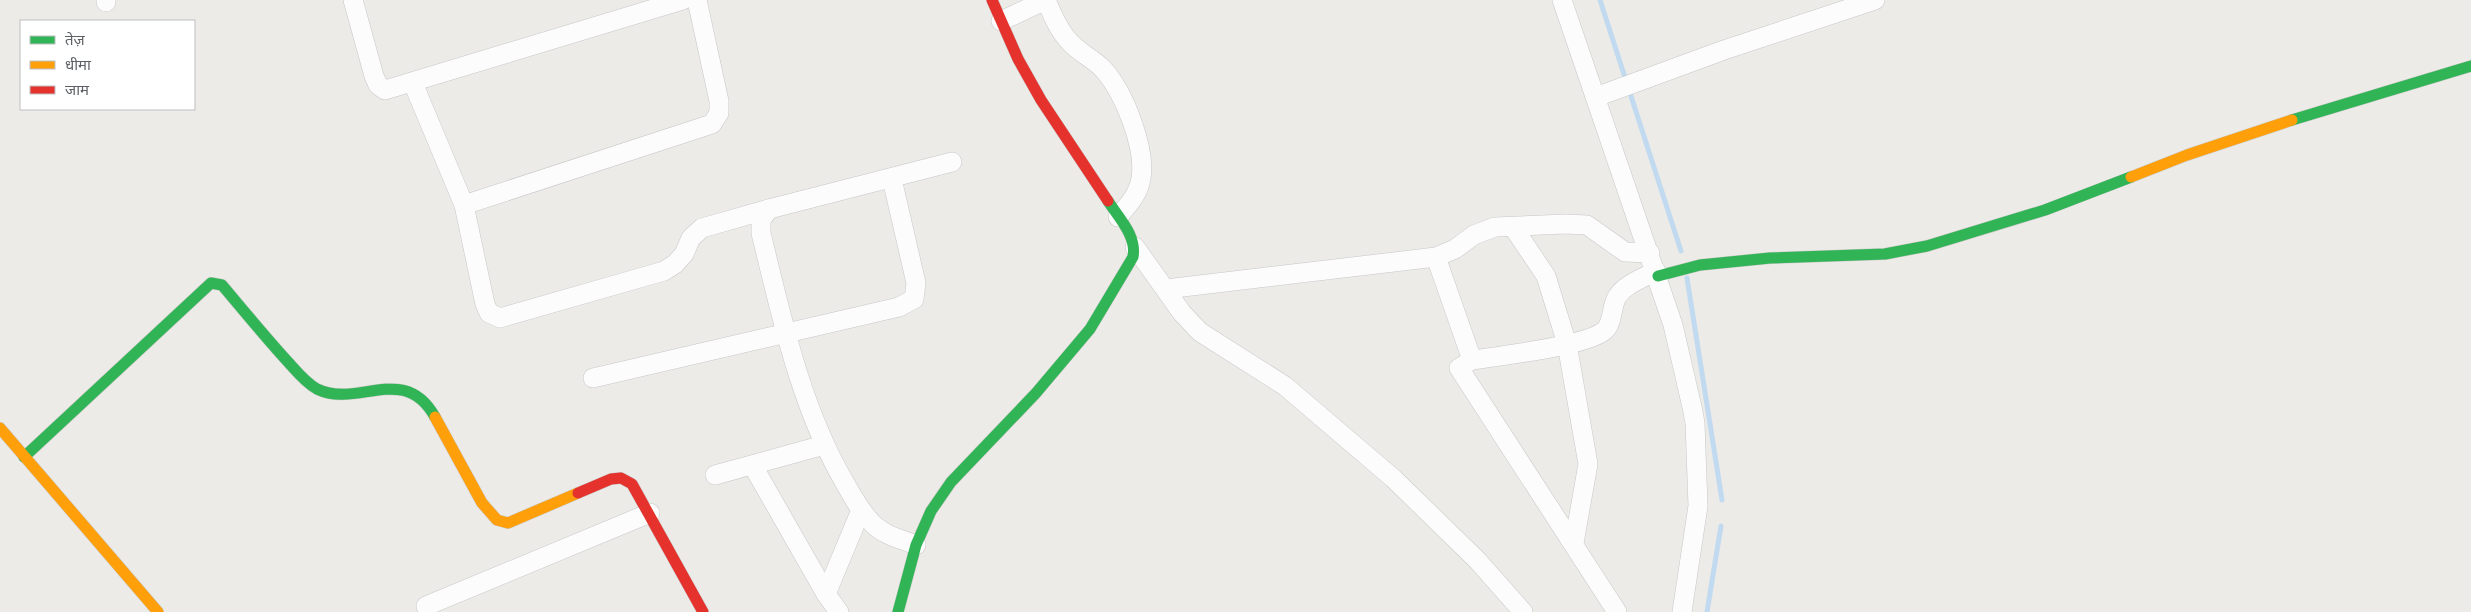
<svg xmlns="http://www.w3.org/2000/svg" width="2471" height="612" font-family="'IBM Plex Sans','Noto Sans Devanagari',sans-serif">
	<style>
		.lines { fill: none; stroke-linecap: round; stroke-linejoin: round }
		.stream { stroke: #c1daf0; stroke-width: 5 }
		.street-casing { stroke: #c7c7c7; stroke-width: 20 }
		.fast-casing { stroke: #c9c9c8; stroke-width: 12 }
		.slow-casing { stroke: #c9c9c8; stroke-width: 12 }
		.jam-casing { stroke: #c9c9c8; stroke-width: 12 }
		.street { stroke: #fcfcfc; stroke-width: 19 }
		.fast { stroke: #30b455; stroke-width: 11 }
		.slow { stroke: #ff9f0a; stroke-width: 11 }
		.jam { stroke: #e5322d; stroke-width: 11 }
	</style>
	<rect width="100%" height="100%" fill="#ecebe8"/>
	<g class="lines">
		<!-- stream -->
		<g class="stream">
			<path d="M1600,0L1681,251"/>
			<path d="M1687,278L1722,500"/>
			<path d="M1707,612L1721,526"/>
		</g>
		<defs>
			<g id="street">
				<path d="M106,0V2"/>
				<path d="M353,0L374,76L378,85L385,90L683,0"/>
				<path d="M1046,0C1052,14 1058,29 1068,40C1077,52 1093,58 1103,69C1124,92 1146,148 1141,178C1139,194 1128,205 1118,217"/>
				<path d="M1562,0L1673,325L1692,407L1695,423L1698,506L1682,612"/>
				<path d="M1001,21L1046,0"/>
				<path d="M413,83L464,205L485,304L489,313L500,318L664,271L675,264L684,254L691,238L702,228L769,209"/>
				<path d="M1596,97L1724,50L1875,0"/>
				<path d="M464,205L712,124L719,113V101L697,0"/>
				<path d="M1513,227L1546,276L1567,344L1588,464L1574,543"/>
				<path d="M1135,247L1182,313L1200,332L1285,386L1394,479L1478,561L1523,612"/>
				<path d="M1436,257L1472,360"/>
				<path d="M1166,289L1436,257L1455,249L1474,235L1495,227L1566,224L1587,225L1625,252L1650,253"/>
				<path d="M593,378L899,307L914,299L916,283L892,179"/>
				<path d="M753,466L826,594L839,612"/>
				<path d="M715,475L824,445"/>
				<path d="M916,545C901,539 883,535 872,523C861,512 854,499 846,485C801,409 782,319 761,233V220L769,209L952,162"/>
				<path d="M826,594L861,510"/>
				<path d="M426,606L650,513"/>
				<path d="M1617,612L1459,368L1472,360C1499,356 1586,346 1604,331C1613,324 1611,309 1616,299C1622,285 1644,278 1656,271"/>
			</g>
			<g id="fast">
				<path d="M2292,120L2471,66"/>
				<path d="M1658,276L1700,265L1770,258L1885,254L1927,246L2045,210L2131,177"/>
				<path d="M24,457L211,283L222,285C244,311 266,338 289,363C297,372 306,383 317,389C358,409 404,362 435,417"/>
				<path d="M898,612L916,545L931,511L951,482L1036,393L1090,329L1133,257C1137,236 1119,218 1108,201"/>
			</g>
			<g id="slow">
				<path d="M2131,177L2187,155L2292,120"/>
				<path d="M435,417L482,503L497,520L508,523L578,493"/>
				<path d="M0,428L158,612"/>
			</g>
			<g id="jam">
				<path d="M992,0L1018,59L1041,100L1108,201"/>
				<path d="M578,493L611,479L621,478L632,484L703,612"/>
			</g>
		</defs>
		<!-- street casing -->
		<use href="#street" class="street-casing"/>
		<!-- fast casing -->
		<use href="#fast" class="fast-casing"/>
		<!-- slow casing -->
		<use href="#slow" class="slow-casing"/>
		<!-- jam casing -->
		<use href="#jam" class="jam-casing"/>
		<!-- street -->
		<use href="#street" class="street"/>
		<!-- fast -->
		<use href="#fast" class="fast"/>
		<!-- slow -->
		<use href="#slow" class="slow"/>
		<!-- jam -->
		<use href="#jam" class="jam"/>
	</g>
	<!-- legend -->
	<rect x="20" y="20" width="175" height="90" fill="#ffffff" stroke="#bebfc1"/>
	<rect x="30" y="36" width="25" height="8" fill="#30b455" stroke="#bebfc1"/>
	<text x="65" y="45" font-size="15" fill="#5d6064">तेज़</text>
	<rect x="30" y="61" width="25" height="8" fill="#ff9f0a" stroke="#bebfc1"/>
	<text x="65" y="70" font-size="15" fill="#5d6064">धीमा</text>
	<rect x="30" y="86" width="25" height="8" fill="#e5322d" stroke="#bebfc1"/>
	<text x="65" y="95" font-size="15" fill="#5d6064">जाम</text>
</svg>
